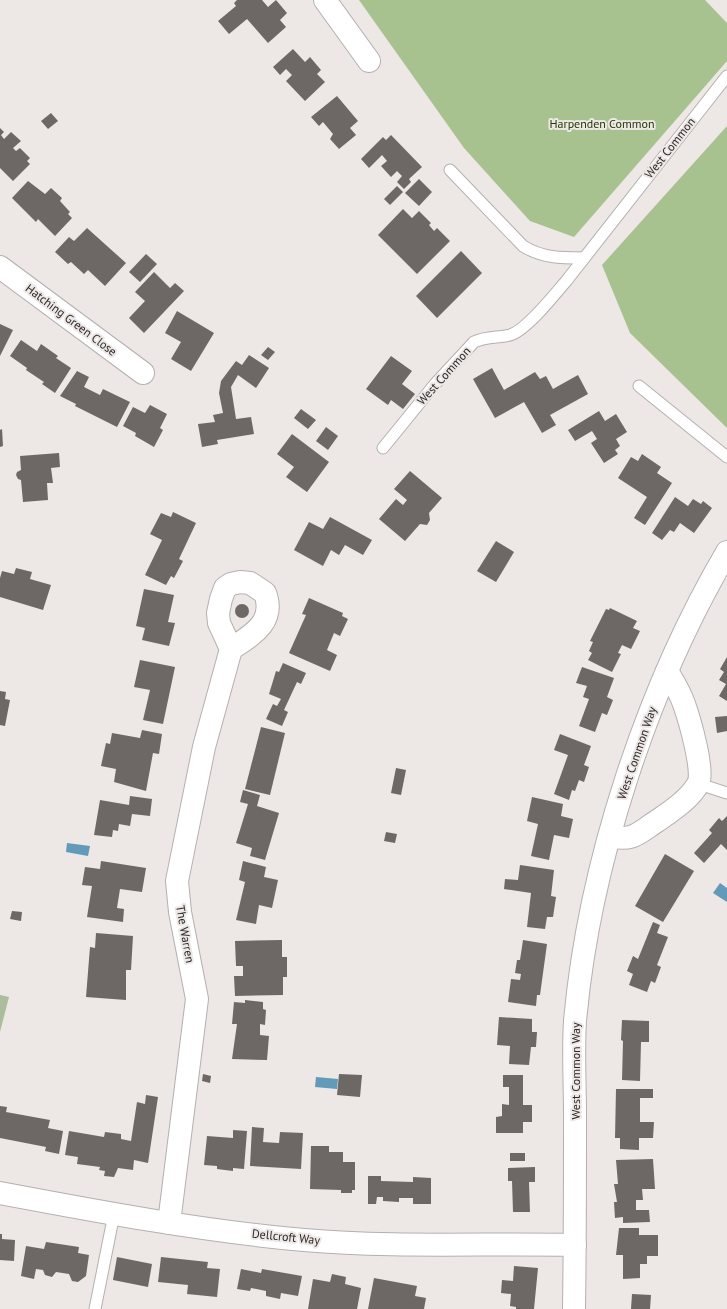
<svg xmlns="http://www.w3.org/2000/svg" width="727" height="1309" font-family="'PT Sans',sans-serif">
	<style>
		.green { fill: #acbd9c }
		.forest { fill: #a8c28f }
		.water { fill: #619bb9 }
		.building { fill: #6d6866 }
		.lines { fill: none; stroke-linecap: round; stroke-linejoin: round }
		.lane-casing { stroke: #b5b0ae; stroke-width: 13 }
		.street-casing { stroke: #b5b0ae; stroke-width: 24 }
		.lane { stroke: #fff; stroke-width: 11 }
		.street { stroke: #fff; stroke-width: 22 }
		.labels { text-anchor: middle; stroke-width: 4; stroke-linejoin: round; paint-order: stroke }
		.park-label { font-size: 12px; fill: #223800; stroke: #ede7e5 }
		.street-label { font-size: 12px; fill: #2c2a29; stroke: #ede7e5 }
	</style>
	<rect width="100%" height="100%" fill="#ede7e5"/>
	<!-- green -->
	<path class="green" d="M0,995L9,997L0,1032Z"/>
	<!-- forest -->
	<g class="forest">
		<path d="M359,0H705L727,23V61L574,237L530,221L464,148Z"/>
		<path d="M727,126V428L630,333L602,265Z"/>
	</g>
	<!-- water -->
	<g class="water">
		<path d="M67,843L90,846L88,856L66,852Z"/>
		<path d="M720,883L727,888V902L713,893Z"/>
		<path d="M316,1077L338,1079L337,1089L315,1087Z"/>
	</g>
	<!-- building -->
	<g class="building">
		<path d="M237,0H262L268,7L276,0L287,13L280,20L286,27L268,43L247,19L229,34L218,21L236,6L234,3Z"/>
		<path d="M293,49L305,62L310,57L321,70L317,74L325,82L305,101L286,81L292,75L286,69L280,75L273,67Z"/>
		<path d="M337,96L358,121L350,128L356,135L339,149L330,139L333,134L323,122L319,126L311,117Z"/>
		<path d="M51,113L58,121L48,129L41,121Z"/>
		<path d="M0,128L4,132L1,135L4,139L11,132L21,141L13,148L16,151L20,148L30,158L27,161L30,164L13,181L0,168Z"/>
		<path d="M391,135L422,167L409,179L411,182L404,189L397,182L402,176L397,171L391,177L381,166L387,161L382,155L369,168L361,159L383,137L386,140Z"/>
		<path d="M419,179L432,192L419,206L405,193Z"/>
		<path d="M28,181L45,194L51,188L62,198L60,201L70,212L68,214L72,218L55,236L38,219L36,222L12,198Z"/>
		<path d="M397,186L403,192L390,205L384,199Z"/>
		<path d="M403,209L412,218L419,211L431,223L429,225L434,231L437,228L450,241L417,274L378,235Z"/>
		<path d="M87,228L126,263L105,286L88,270L84,274L71,262L68,264L55,252L69,237L74,241Z"/>
		<path d="M461,251L482,273L437,318L416,296Z"/>
		<path d="M146,254L157,264L140,282L129,272Z"/>
		<path d="M154,272L170,288L175,283L184,291L144,333L129,318L145,301L135,292Z"/>
		<path d="M177,311L214,333L191,371L171,359L181,342L165,333Z"/>
		<path d="M0,324L13,330L0,356Z"/>
		<path d="M21,340L37,351L41,344L58,356L56,358L71,368L55,393L42,384L44,382L26,370L27,368L10,356Z"/>
		<path d="M268,347L275,352L268,360L261,355Z"/>
		<path d="M249,355L269,368L256,388L238,375L231,387L236,419L251,417L254,434L217,440L218,444L202,447L198,424L215,422L213,415L223,413L219,393L221,381L236,361L242,365Z"/>
		<path d="M391,356L412,371L402,384L415,394L403,409L391,400L388,405L366,389Z"/>
		<path d="M492,368L504,390L535,372L540,379L546,376L553,389L578,375L588,394L550,415L556,425L542,433L524,402L495,418L473,379Z"/>
		<path d="M77,371L89,377L84,387L100,395L103,389L130,402L117,427L75,406L76,404L60,396Z"/>
		<path d="M150,405L167,414L160,428L163,430L154,447L135,436L136,433L123,426L133,407L145,413Z"/>
		<path d="M301,409L316,420L308,429L294,418Z"/>
		<path d="M599,411L605,421L616,414L627,432L616,439L620,446L615,450L618,454L604,463L591,443L597,439L592,431L575,441L568,430Z"/>
		<path d="M326,427L338,436L328,450L316,441Z"/>
		<path d="M2,429L3,446L0,447V430Z"/>
		<path d="M292,434L329,462L307,492L286,477L294,467L277,454Z"/>
		<path d="M59,453L60,467L51,468L53,483H47L48,500L23,502L21,480L18,479L16,475L17,472L21,470L20,456Z"/>
		<path d="M642,454L661,467L657,473L672,483L645,525L634,518L647,497L618,478L631,457L638,461Z"/>
		<path d="M410,471L442,498L429,513L430,520L427,525L420,524L405,541L379,519L396,499L403,505L407,500L394,489Z"/>
		<path d="M675,497L688,506L693,499L701,504L703,501L712,508L694,533L680,523L674,532L670,530L662,540L652,533Z"/>
		<path d="M173,512L196,523L179,559L183,561L174,578L171,576L166,585L145,575L162,540L150,534L161,513L171,517Z"/>
		<path d="M330,517L372,540L363,555L345,545L339,555L331,550L323,566L294,550L309,522L323,529Z"/>
		<path d="M496,541L514,552L496,582L477,571Z"/>
		<path d="M16,568L32,572L30,579L51,585L43,610L0,597V578L2,571L14,574Z"/>
		<path d="M144,589L174,595L168,622L175,623L169,646L142,640L145,628L136,626Z"/>
		<path d="M309,598L343,613L342,616L348,619L340,636L334,633L327,650L337,655L330,671L289,653L306,615L302,614Z"/>
		<circle cx="242" cy="611" r="7"/>
		<path d="M610,608L637,621L633,628L640,631L631,649L622,645L618,653L621,654L612,672L588,660L592,653L589,651L593,642L590,641L606,609L609,610Z"/>
		<path d="M727,657V701L719,696L726,684L719,680L724,672L720,669Z"/>
		<path d="M140,660L175,667L163,724L143,720L150,690L134,687Z"/>
		<path d="M283,663L306,673L301,684L297,682L284,710L288,712L282,726L266,719L273,704L277,706L281,699L269,694L276,671L279,672Z"/>
		<path d="M582,667L614,678L607,697L613,700L607,715L602,713L595,732L579,726L589,699L583,697L587,686L576,683Z"/>
		<path d="M0,691L6,692L5,699L10,700L5,726L0,725Z"/>
		<path d="M727,716V731L717,733L715,717Z"/>
		<path d="M261,727L285,733L270,795L245,789Z"/>
		<path d="M142,730L162,734L159,754L153,753L146,791L114,782L116,769L101,766L106,743L110,744L112,733L140,738Z"/>
		<path d="M560,734L591,746L584,765L589,767L584,782L579,780L575,791L572,790L569,800L554,794L568,755L554,750Z"/>
		<path d="M396,768L406,770L401,795L391,793Z"/>
		<path d="M243,790L260,795L257,806L279,813L265,860L250,856L252,848L236,843L248,804L240,802Z"/>
		<path d="M130,796L152,799L150,816L132,814L130,826L119,824L118,831L113,830L112,837L94,835L100,800L129,805Z"/>
		<path d="M532,797L563,804L561,816L573,819L569,838L554,835L549,860L531,856L538,824L527,821Z"/>
		<path d="M727,816V850L721,844L704,863L694,853L712,833L709,830L719,818L722,821Z"/>
		<path d="M386,832L397,834L395,843L384,841Z"/>
		<path d="M665,854L694,871L663,922L635,906Z"/>
		<path d="M101,861L146,868L142,892L120,889L117,908L124,909L123,922L87,917L92,886L82,885L85,867L100,869Z"/>
		<path d="M243,861L266,867L264,877L278,880L272,908L259,905L256,924L236,920L245,882L239,880Z"/>
		<path d="M520,865L554,870L551,896L556,897L553,917H547L545,929L527,927L531,893L504,889L505,879L518,880Z"/>
		<path d="M12,911L22,912L21,921L10,919Z"/>
		<path d="M653,922L660,925L657,933L668,937L657,965L661,967L655,983L651,981L647,992L629,985L633,974L627,971L633,956L638,959Z"/>
		<path d="M96,933L133,936L131,970H126V1000L86,997L90,947L95,948Z"/>
		<path d="M282,940V957H287V977H283V995L235,996L234,976H243V966H236L235,941Z"/>
		<path d="M523,940L547,944L540,995H537L536,1006L508,1002L511,979L520,980L521,974L515,973L517,960H520Z"/>
		<path d="M245,1000L263,1002V1009L266,1010L265,1025L260,1024V1035L269,1036L267,1060L232,1059L237,1024H232L234,1002L245,1003Z"/>
		<path d="M499,1017L532,1019V1032H537L536,1047H531L529,1065L509,1064L510,1046L497,1045Z"/>
		<path d="M622,1020L649,1021V1042H641L640,1081L622,1080L623,1041L621,1040Z"/>
		<path d="M203,1074L211,1076L210,1083L202,1081Z"/>
		<path d="M339,1074L362,1075L360,1097L337,1095Z"/>
		<path d="M503,1075H523V1105H532V1122H523V1133H496V1117L502,1116V1104L509,1105V1087H503Z"/>
		<path d="M616,1089H653V1098H640V1122H654L653,1138H639V1150L620,1149V1138H615Z"/>
		<path d="M146,1095L158,1097L148,1163L134,1160L133,1170L118,1168L114,1177L104,1176L105,1171L99,1170L100,1167L77,1164L78,1157L65,1155L69,1131L104,1137L105,1132L121,1134V1139L131,1141L137,1102L145,1104Z"/>
		<path d="M0,1106L7,1107L6,1112L50,1120L48,1128L63,1131L59,1154L45,1151L46,1147L0,1138Z"/>
		<path d="M252,1127L264,1128L263,1142L279,1143L280,1132L303,1133L301,1169L250,1166Z"/>
		<path d="M233,1130L247,1131L244,1169L233,1168V1171L217,1169V1166L204,1165L207,1136L233,1138Z"/>
		<path d="M311,1146H329V1152H343V1162H355V1190H352V1193H341V1190L310,1189Z"/>
		<rect x="510" y="1153" width="15" height="8"/>
		<path d="M653,1159L655,1189H642L643,1200H636V1210H649L650,1222L623,1223V1217L615,1218L614,1202H617L614,1184H618L616,1160Z"/>
		<path d="M535,1167V1182H529L530,1212H513L512,1181H508V1168Z"/>
		<path d="M368,1176H381V1181L413,1182V1177L431,1178V1204H413V1198H399V1202L383,1201V1197H377L376,1204H368Z"/>
		<path d="M619,1228H639V1235H658V1256H647V1264H640V1278L623,1279V1255H616Z"/>
		<path d="M0,1234H2V1239L15,1240L14,1261L0,1260Z"/>
		<path d="M46,1242L79,1247L78,1253L89,1255L86,1276L78,1282L72,1281L69,1274L56,1272L52,1277L45,1275L43,1270L36,1269L34,1279L21,1276L26,1246L44,1249Z"/>
		<path d="M117,1257L152,1264L148,1287L113,1280Z"/>
		<path d="M161,1257L208,1262L207,1268L220,1269L217,1297L187,1294L188,1285L158,1282Z"/>
		<path d="M514,1266L538,1268L534,1309H516V1307L510,1306L511,1294L501,1293L502,1280L513,1281Z"/>
		<path d="M241,1269L261,1273L262,1269L302,1276L298,1296L281,1293L280,1299L266,1296V1291L251,1288L250,1291L237,1289Z"/>
		<path d="M332,1274L346,1277L345,1284L361,1288L357,1309H308L313,1279L330,1282Z"/>
		<path d="M374,1278L417,1286L415,1296L426,1298L424,1309H368Z"/>
		<path d="M632,1294L651,1295L650,1309H631Z"/>
	</g>
	<g class="lines">
		<defs>
			<g id="lane">
				<path d="M450,170L523,246C542,258 561,258 584,258"/>
				<path d="M639,386L727,457"/>
				<path d="M383,448L435,384L474,342C486,336 498,338 510,335C527,330 555,294 567,280L727,76"/>
				<path d="M699,784L727,793"/>
				<path d="M95,1309L114,1214"/>
			</g>
			<g id="street">
				<path d="M325,0L369,61"/>
				<path d="M0,267L143,373"/>
				<path d="M610,836C633,842 638,833 657,821C670,812 690,799 698,784C705,772 689,718 684,704C680,692 673,681 667,671"/>
				<path d="M0,1193C101,1212 202,1231 304,1240C394,1248 485,1243 575,1245"/>
				<path d="M169,1223L197,999L180,912L177,881L204,747L231,649L219,623L218,613L221,599L225,588L231,584L240,582L250,583L265,593C276,622 252,635 231,649"/>
				<path d="M574,1309C575,1245 575,1180 575,1116C575,1085 573,1052 575,1021C589,865 647,688 727,552"/>
			</g>
		</defs>
		<!-- lane casing -->
		<use href="#lane" class="lane-casing"/>
		<!-- street casing -->
		<use href="#street" class="street-casing"/>
		<!-- lane -->
		<use href="#lane" class="lane"/>
		<!-- street -->
		<use href="#street" class="street"/>
	</g>
	<g class="labels">
		<!-- park labels -->
		<g class="park-label">
			<text x="602" y="128">Harpenden Common</text>
		</g>
		<!-- street labels -->
		<g class="street-label">
			<text transform="translate(670 148) rotate(-52)" y="4">West Common</text>
			<text transform="translate(71 320) rotate(37)" y="4">Hatching Green Close</text>
			<text transform="translate(444 376) rotate(-48)" y="4">West Common</text>
			<text transform="translate(637 753) rotate(-71)" y="4">West Common Way</text>
			<text transform="translate(185 934) rotate(80)" y="4">The Warren</text>
			<text transform="translate(576 1071) rotate(-90)" y="4">West Common Way</text>
			<text transform="translate(286 1237) rotate(6)" y="4">Dellcroft Way</text>
		</g>
	</g>
</svg>
